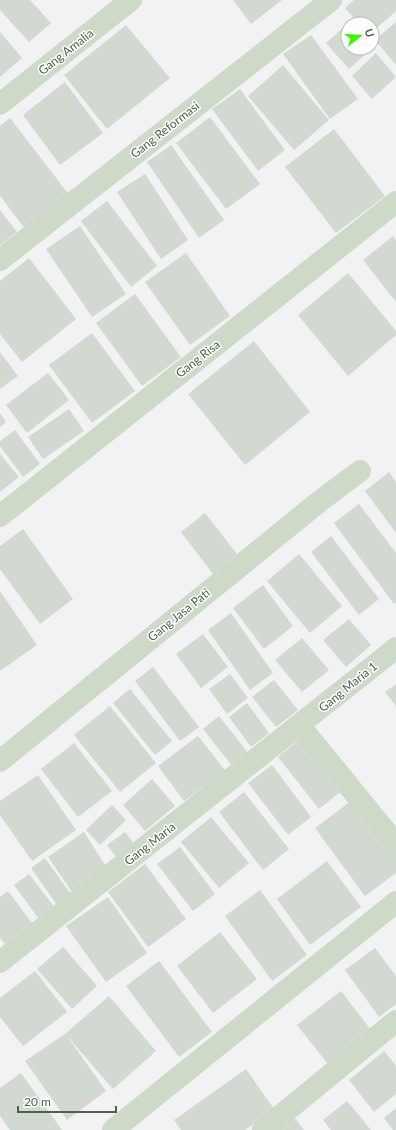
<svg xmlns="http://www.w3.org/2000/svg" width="396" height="1130" font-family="Lato,sans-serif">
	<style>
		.building { fill: #d2d9d0 }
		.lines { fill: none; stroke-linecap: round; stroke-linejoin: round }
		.minor { stroke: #cddac8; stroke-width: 22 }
		.labels { text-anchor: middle; stroke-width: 3; stroke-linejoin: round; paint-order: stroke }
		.street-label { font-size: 12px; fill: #4f6148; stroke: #fff }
	</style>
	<rect width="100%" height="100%" fill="#f2f2f4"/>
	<!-- building -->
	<g class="building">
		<path d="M0,0H30L51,23L29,42L0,10Z"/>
		<path d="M233,0H282L251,24Z"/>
		<path d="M354,0H396V11L372,32V24H359L345,8Z"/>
		<path d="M351,21L353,24H348V48H372L349,69L326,43Z"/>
		<path d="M396,22V65L375,40Z"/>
		<path d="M126,25L170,78L107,129L64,75Z"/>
		<path d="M0,32L22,58L0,77Z"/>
		<path d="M311,35L358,99L330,119L283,54Z"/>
		<path d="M376,53L396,77L372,99L352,76Z"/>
		<path d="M283,65L329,120L294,150L248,96Z"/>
		<path d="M65,82L103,133L60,165L23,115Z"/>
		<path d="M240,89L285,150L258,171L212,109Z"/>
		<path d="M210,117L260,184L226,209L176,143Z"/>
		<path d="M10,118L70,196L26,230L0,196V126Z"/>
		<path d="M334,129L385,196L336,233L285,167Z"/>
		<path d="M171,145L224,220L199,238L147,162Z"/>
		<path d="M145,174L188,240L161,259L117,192Z"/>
		<path d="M107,201L157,266L131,287L81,221Z"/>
		<path d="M0,210L17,232L0,245Z"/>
		<path d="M80,226L126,294L92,317L46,249Z"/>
		<path d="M393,236L396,240V302L363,260Z"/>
		<path d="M186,253L230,316L190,345L145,282Z"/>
		<path d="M29,258L76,319L22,362L0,334V281Z"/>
		<path d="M348,273L396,331V335L348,376L298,315Z"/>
		<path d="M135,294L181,357L142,386L96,323Z"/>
		<path d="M92,333L135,391L92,423L49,365Z"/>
		<path d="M254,341L310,412L245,465L188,394Z"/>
		<path d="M0,352L18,376L0,389Z"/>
		<path d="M48,373L69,400L27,433L6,405Z"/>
		<path d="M69,409L84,431L43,459L28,437Z"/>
		<path d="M0,413L6,422L0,427Z"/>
		<path d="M15,430L40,464L23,477L0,446V441Z"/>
		<path d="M0,454L19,477L0,492Z"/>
		<path d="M389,472L396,482V533L365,491Z"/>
		<path d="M359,504L396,553V602L394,604L334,523Z"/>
		<path d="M205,513L237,554L213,574L181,532Z"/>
		<path d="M23,529L73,599L40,624L0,569V546Z"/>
		<path d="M331,536L379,599L359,615L311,552Z"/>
		<path d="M299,554L342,606L310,633L267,581Z"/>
		<path d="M263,585L293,626L264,649L233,608Z"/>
		<path d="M0,591L37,645L0,671Z"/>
		<path d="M231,613L273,673L250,690L208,630Z"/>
		<path d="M349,619L371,645L346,667L323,640Z"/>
		<path d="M203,634L228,667L201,688L176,654Z"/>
		<path d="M302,638L329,670L302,692L275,660Z"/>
		<path d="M153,667L199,727L180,741L135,681Z"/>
		<path d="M230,674L248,698L227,714L209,689Z"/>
		<path d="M274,680L298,710L276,727L252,697Z"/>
		<path d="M396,684V706L385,692Z"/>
		<path d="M130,689L172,741L155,755L113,703Z"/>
		<path d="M247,703L269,733L251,747L229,717Z"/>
		<path d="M110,706L156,763L120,792L74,735Z"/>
		<path d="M219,716L249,754L232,766L203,729Z"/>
		<path d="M198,736L225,770L184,801L158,766Z"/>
		<path d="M302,737L344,789L319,809L278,757Z"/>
		<path d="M74,743L112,791L78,817L41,769Z"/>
		<path d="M272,765L311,817L288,835L248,783Z"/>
		<path d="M38,775L76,830L32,861L0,815V801Z"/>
		<path d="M152,779L175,806L145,831L123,805Z"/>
		<path d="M244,792L289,849L263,870L219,812Z"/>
		<path d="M355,798L396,853V873L365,896L315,828Z"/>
		<path d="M112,805L126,820L100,845L86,830Z"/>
		<path d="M211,817L249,863L219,888L181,842Z"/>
		<path d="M84,832L107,868L72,892L48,857Z"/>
		<path d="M125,832L135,845L117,858L107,845Z"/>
		<path d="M180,847L215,894L193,911L157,864Z"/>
		<path d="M45,858L73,897L59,908L31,868Z"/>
		<path d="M327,861L361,907L310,945L277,899Z"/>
		<path d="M145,864L186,919L148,947L108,892Z"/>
		<path d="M29,874L55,908L39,919L14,885Z"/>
		<path d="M260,890L307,955L272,981L225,916Z"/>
		<path d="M8,891L32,923L5,944L0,938V897Z"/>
		<path d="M108,897L147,953L106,982L66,926Z"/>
		<path d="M220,932L257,979L213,1013L177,966Z"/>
		<path d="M63,947L97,986L72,1009L37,969Z"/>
		<path d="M375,948L396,976V1004L379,1017L345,970Z"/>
		<path d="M159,961L212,1032L179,1057L126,986Z"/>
		<path d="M35,971L67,1012L23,1046L0,1017V998Z"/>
		<path d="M341,991L371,1030L328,1064L297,1025Z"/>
		<path d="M109,996L156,1051L113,1089L67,1036L106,1091L67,1120L25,1061L65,1034Z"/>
		<path d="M384,1051L396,1066V1094L374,1112L349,1080Z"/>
		<path d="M246,1069L274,1109L245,1130H181L174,1120Z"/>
		<path d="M21,1073L62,1130H10L0,1116V1088Z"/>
		<path d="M347,1101L371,1130H331L323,1120Z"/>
		<path d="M396,1108V1130H393L384,1118Z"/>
		<path d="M294,1117L304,1130H277Z"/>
	</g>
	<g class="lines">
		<!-- minor -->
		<g class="minor">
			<path d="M0,104L131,0"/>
			<path d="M0,260L331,0"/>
			<path d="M0,516L396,202"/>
			<path d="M299,725L396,844"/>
			<path d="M0,761L320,501L360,471"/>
			<path d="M0,962L396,648"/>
			<path d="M113,1130L396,902"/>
			<path d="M263,1130L396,1021"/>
		</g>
	</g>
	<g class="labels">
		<!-- street labels -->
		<g class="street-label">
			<text transform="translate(66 52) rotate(-38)" y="4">Gang Amalia</text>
			<text transform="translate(165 130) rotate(-38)" y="4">Gang Reformasi</text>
			<text transform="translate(198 359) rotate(-38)" y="4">Gang Risa</text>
			<text transform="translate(179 615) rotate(-39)" y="4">Gang Jasa Pati</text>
			<text transform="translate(348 687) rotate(-39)" y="4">Gang Maria 1</text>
			<text transform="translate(150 844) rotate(-38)" y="4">Gang Maria</text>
		</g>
	</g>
	<!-- north arrow -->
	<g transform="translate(360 36) rotate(73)"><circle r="19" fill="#ffffff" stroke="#b9c0b6"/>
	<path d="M0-3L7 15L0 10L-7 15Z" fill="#3ff40c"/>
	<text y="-6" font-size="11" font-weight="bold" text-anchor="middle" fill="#4f6148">U</text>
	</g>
	<!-- scale -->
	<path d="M18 1106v6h98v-6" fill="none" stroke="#4f6148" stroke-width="2"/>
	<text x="24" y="1106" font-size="12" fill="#4f6148" stroke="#ffffff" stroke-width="3" paint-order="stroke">20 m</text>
</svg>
